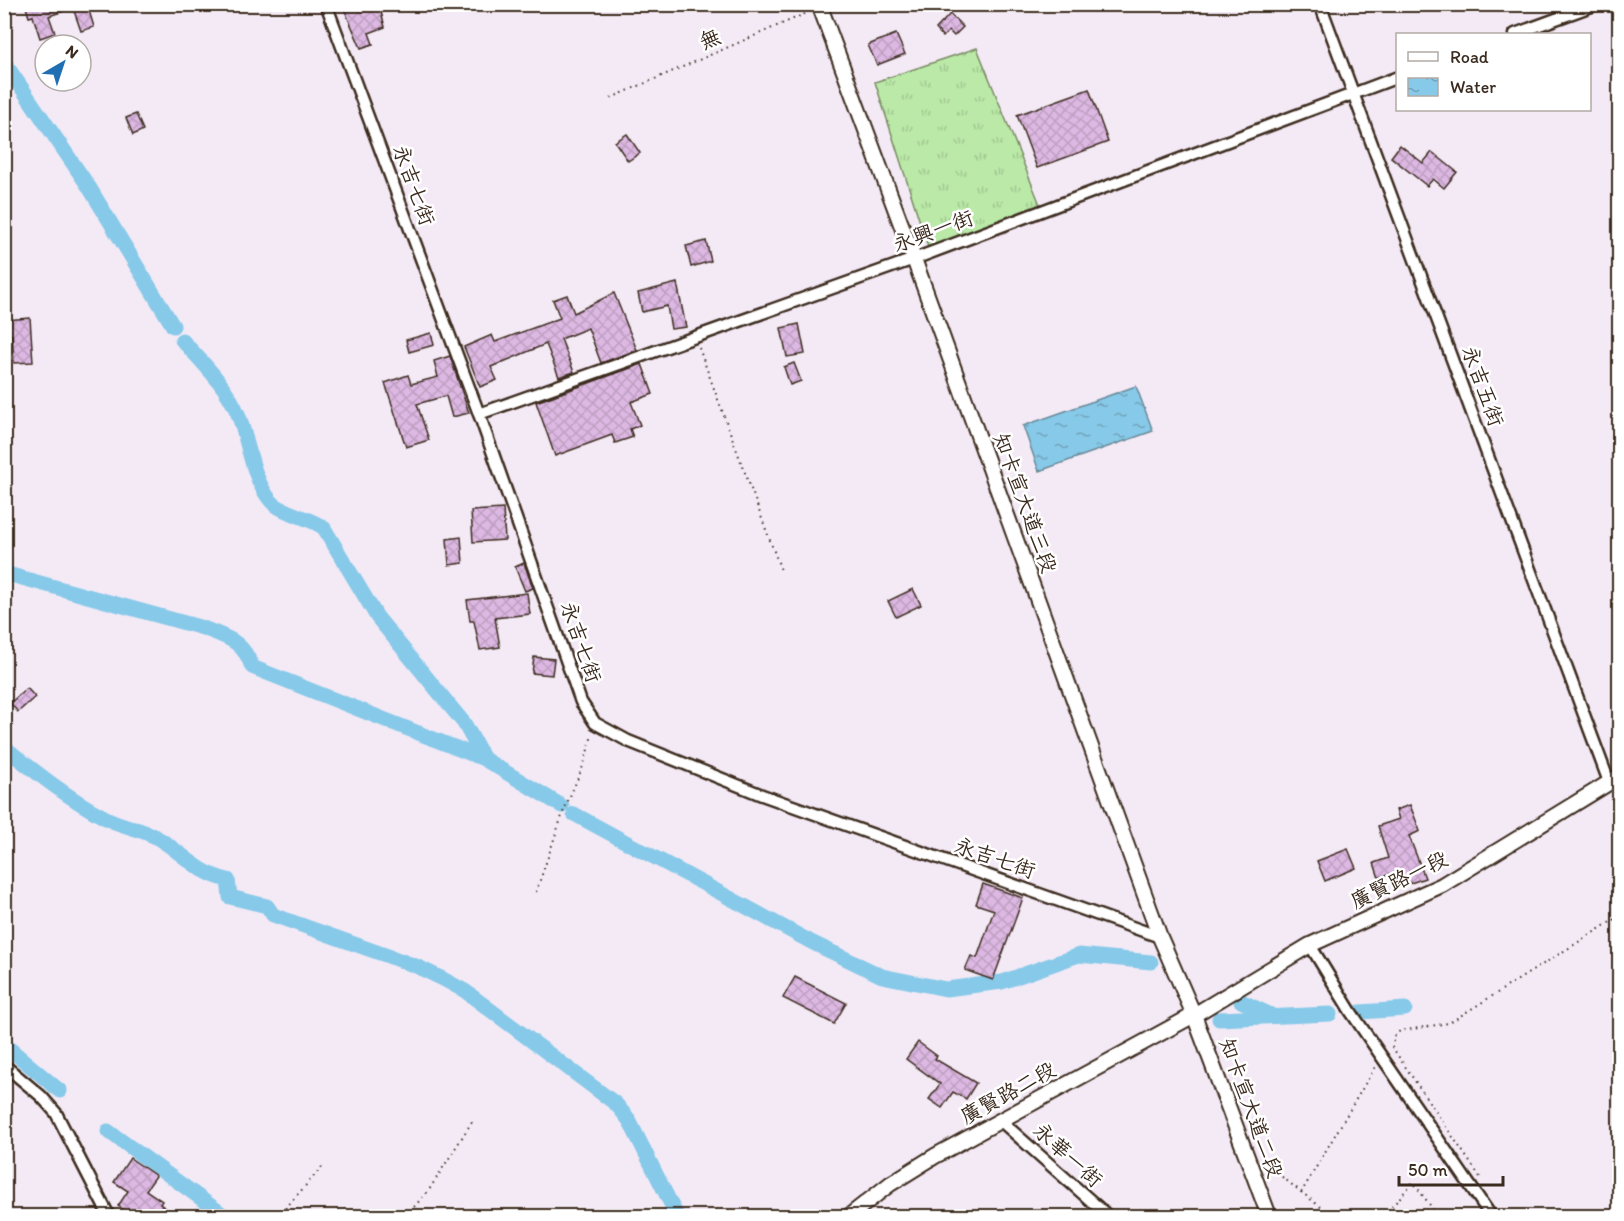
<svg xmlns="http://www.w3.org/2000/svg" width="1624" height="1221" font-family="Itim,'LXGW WenKai TC',sans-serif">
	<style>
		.grass { fill: url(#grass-tufts); stroke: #7a8a63; stroke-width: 1.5 }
		.water { fill: url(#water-ripples); stroke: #698997; stroke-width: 1.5 }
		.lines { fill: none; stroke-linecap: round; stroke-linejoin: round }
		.canal { stroke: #87c9e8; stroke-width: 15 }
		.building { fill: url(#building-cross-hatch); stroke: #3b2a1e; stroke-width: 1.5 }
		.minor-casing { stroke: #3b2a1e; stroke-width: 15 }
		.tertiary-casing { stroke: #3b2a1e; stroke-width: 18 }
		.path { stroke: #3b2a1e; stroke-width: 2; stroke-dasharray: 1.5 4.5; stroke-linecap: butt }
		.minor { stroke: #fff; stroke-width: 10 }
		.tertiary { stroke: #fff; stroke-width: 14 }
		.labels { text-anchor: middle; stroke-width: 5; stroke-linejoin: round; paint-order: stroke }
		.street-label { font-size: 21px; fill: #3b2a1e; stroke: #fff }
	</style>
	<defs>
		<pattern id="grass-tufts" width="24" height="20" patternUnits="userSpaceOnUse" patternTransform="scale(1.5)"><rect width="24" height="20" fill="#bae9a8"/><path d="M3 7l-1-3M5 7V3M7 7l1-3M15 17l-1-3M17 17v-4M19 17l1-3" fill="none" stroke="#a1c890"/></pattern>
		<pattern id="water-ripples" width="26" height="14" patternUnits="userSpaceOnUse" patternTransform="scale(1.5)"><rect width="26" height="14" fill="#87c9e8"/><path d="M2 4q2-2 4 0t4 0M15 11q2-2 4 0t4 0" fill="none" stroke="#70a3bb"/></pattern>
		<pattern id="building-cross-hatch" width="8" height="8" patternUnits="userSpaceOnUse" patternTransform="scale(1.5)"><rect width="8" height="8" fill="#dcb8e2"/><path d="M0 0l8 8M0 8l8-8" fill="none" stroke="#be9ec1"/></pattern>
	</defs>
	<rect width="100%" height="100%" fill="#f4eaf6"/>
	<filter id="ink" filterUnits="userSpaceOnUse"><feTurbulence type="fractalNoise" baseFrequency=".0167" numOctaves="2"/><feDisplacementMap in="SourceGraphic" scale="12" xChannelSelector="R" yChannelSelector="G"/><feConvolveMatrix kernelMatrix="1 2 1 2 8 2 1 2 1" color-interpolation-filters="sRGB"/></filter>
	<g filter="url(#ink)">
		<!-- grass -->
		<path class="grass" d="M977,48L1041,207L928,247L875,82Z"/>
		<!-- water -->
		<path class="water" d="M1136,386L1153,431L1039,471L1023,426Z"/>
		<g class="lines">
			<!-- canal -->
			<g class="canal">
				<path d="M4,62L89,187L173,326"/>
				<path d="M182,340C202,362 227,386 238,414C249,442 251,477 271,501C281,513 310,517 324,528L377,617L464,723L484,759"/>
				<path d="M4,573L203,628C227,638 243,640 252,667L484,759L562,806"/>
				<path d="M4,747C36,772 66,797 102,816C120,827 143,828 161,840C184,855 200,874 228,880L230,897L267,906L273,915L416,966L443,979L465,991L616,1104L629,1120L677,1216"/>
				<path d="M574,814L813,943L882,976L946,989L1002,982L1079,955L1151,962"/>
				<path d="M1241,1001L1271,1015"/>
				<path d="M1360,1012L1405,1009"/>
				<path d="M1219,1019L1330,1014"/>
				<path d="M4,1044L60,1091"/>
				<path d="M108,1131L225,1216"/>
			</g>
		</g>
		<!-- building -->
		<g class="building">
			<path d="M25,4H87L94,27L81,31L73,8L49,16L55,33L40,38L33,16L29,17Z"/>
			<path d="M342,4H379L385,27L369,33L373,44L361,48Z"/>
			<path d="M950,14L963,27L954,36L949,31L943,37L936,29Z"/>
			<path d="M896,34L905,54L877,65L868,45Z"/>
			<path d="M1089,89L1108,142L1037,168L1017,115Z"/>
			<path d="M136,114L143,130L133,135L126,118Z"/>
			<path d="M627,134L640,153L628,161L615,142Z"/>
			<path d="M1400,145L1423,163L1432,152L1457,172L1444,188L1433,179L1427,186L1391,157Z"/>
			<path d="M706,241L711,261L691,267L686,246Z"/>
			<path d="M677,283L686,327L671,329L667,306L642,312L638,293Z"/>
			<path d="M614,293L637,350L601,363L588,328L561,339L574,372L559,377L546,344L491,367L497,380L480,387L464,347L492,335L495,342L560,318L553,300L567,295L574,313Z"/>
			<path d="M30,318L33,362L14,363L12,335H4V320Z"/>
			<path d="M799,324L805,354L787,357L781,328Z"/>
			<path d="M431,333L434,345L409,352L406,340Z"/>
			<path d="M450,356L469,413L452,417L446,396L417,404L429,440L406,447L385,383L408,375L411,384L438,377L434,361Z"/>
			<path d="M794,363L801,381L790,385L784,367Z"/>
			<path d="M642,364L653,394L631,402L640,425L630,429L633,437L615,443L612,435L555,456L536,402Z"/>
			<path d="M503,509L505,540L473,542L471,511Z"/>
			<path d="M461,537L463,563L449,565L447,539Z"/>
			<path d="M524,563L533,588L525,591L515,567Z"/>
			<path d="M913,589L921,605L896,617L888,601Z"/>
			<path d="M527,593L530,614L495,618L500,647L480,650L474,621H470L467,600Z"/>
			<path d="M534,657L554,659L552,675L532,673Z"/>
			<path d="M27,688L35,697L18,712L10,703Z"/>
			<path d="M1410,805L1420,831L1409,836L1425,878L1402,886L1396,872L1379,878L1374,863L1388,858L1378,826L1399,819L1396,810Z"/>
			<path d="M1348,849L1356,868L1325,881L1317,861Z"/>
			<path d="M983,884L1023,898L993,980L965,970L971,956L977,958L994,910L976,904Z"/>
			<path d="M795,977L846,1003L834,1024L783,998Z"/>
			<path d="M918,1042L937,1056L935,1059L976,1083L966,1099L953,1092L942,1108L929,1099L940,1084L906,1059Z"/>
			<path d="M130,1158L156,1176L146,1190L162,1201L160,1204L168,1210L164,1216H133L118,1206L128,1191L114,1182Z"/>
		</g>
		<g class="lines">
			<defs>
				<g id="minor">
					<path d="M326,4L479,414L581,702L595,723L628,741L762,795L1160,937"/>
					<path d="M1320,4L1609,782"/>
					<path d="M1515,34L1597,4"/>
					<path d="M479,414L914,259L1398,77"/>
					<path d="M1310,945L1351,1012L1491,1216"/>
					<path d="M4,1065L41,1096L56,1113L109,1216"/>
					<path d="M1002,1122L1108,1216"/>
				</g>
				<g id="tertiary">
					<path d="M819,4L914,259L1160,937L1194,1015L1269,1216"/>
					<path d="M849,1216L890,1184L935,1156L1194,1015L1310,945L1442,885L1620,776"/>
				</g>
			</defs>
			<!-- minor casing -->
			<use href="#minor" class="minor-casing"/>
			<!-- tertiary casing -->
			<use href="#tertiary" class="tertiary-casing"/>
			<!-- path -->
			<g class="path">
				<path d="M611,98L807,13"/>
				<path d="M699,348L782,573"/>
				<path d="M536,892L564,810L584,764L592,735"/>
				<path d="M1263,1162L1332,1216"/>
				<path d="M1480,1177L1392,1047L1394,1036L1400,1031L1449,1023L1620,916"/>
				<path d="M1301,1193L1375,1067"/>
				<path d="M1502,1209L1508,1216"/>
				<path d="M269,1215L283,1211L322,1167"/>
				<path d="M406,1216L429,1190L473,1120"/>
				<path d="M1384,1216L1413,1182L1438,1216"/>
			</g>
			<!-- minor -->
			<use href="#minor" class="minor"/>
			<!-- tertiary -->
			<use href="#tertiary" class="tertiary"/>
		</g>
	</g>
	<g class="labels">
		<!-- street labels -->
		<g class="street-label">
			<text transform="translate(710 39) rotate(-23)" y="7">無</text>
			<text transform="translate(414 185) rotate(70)" y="7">永吉七街</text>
			<text transform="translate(933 231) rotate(-20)" y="7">永興一街</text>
			<text transform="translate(1483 386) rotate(70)" y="7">永吉五街</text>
			<text transform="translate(1025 503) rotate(70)" y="7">知卡宣大道三段</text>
			<text transform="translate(581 642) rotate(71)" y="7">永吉七街</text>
			<text transform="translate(995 858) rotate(19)" y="7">永吉七街</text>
			<text transform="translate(1399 880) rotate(-26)" y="7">廣賢路一段</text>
			<text transform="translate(1008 1093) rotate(-29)" y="7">廣賢路二段</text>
			<text transform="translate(1251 1108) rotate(70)" y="7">知卡宣大道二段</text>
			<text transform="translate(1068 1155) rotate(42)" y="7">永華一街</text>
		</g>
	</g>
	<!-- margin -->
	<rect width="1624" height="1221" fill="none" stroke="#fff" stroke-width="24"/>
	<rect x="12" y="12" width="1600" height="1197" fill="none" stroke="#3b2a1e" stroke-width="2" filter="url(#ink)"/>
	<!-- legend -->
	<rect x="1396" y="33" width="195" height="78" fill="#ffffff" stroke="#b1aaa5" stroke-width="1.5"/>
	<rect x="1408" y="52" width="30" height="9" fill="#ffffff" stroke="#b1aaa5" stroke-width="1.5"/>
	<text x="1450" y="63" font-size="18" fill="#3b2a1e">Road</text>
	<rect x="1408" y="78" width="30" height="18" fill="url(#water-ripples)" stroke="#b1aaa5" stroke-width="1.5"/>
	<text x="1450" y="93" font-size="18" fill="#3b2a1e">Water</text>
	<!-- north arrow -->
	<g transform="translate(63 63) rotate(39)"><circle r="28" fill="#ffffff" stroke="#b1aaa5" stroke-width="1.5"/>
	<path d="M0-4.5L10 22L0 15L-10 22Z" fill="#1f6fb2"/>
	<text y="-9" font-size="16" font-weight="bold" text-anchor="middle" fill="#3b2a1e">N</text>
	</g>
	<!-- scale -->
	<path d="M1399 1176v9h104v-9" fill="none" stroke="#3b2a1e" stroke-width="3"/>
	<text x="1408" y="1176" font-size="18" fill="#3b2a1e" stroke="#ffffff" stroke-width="4.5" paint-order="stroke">50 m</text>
</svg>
